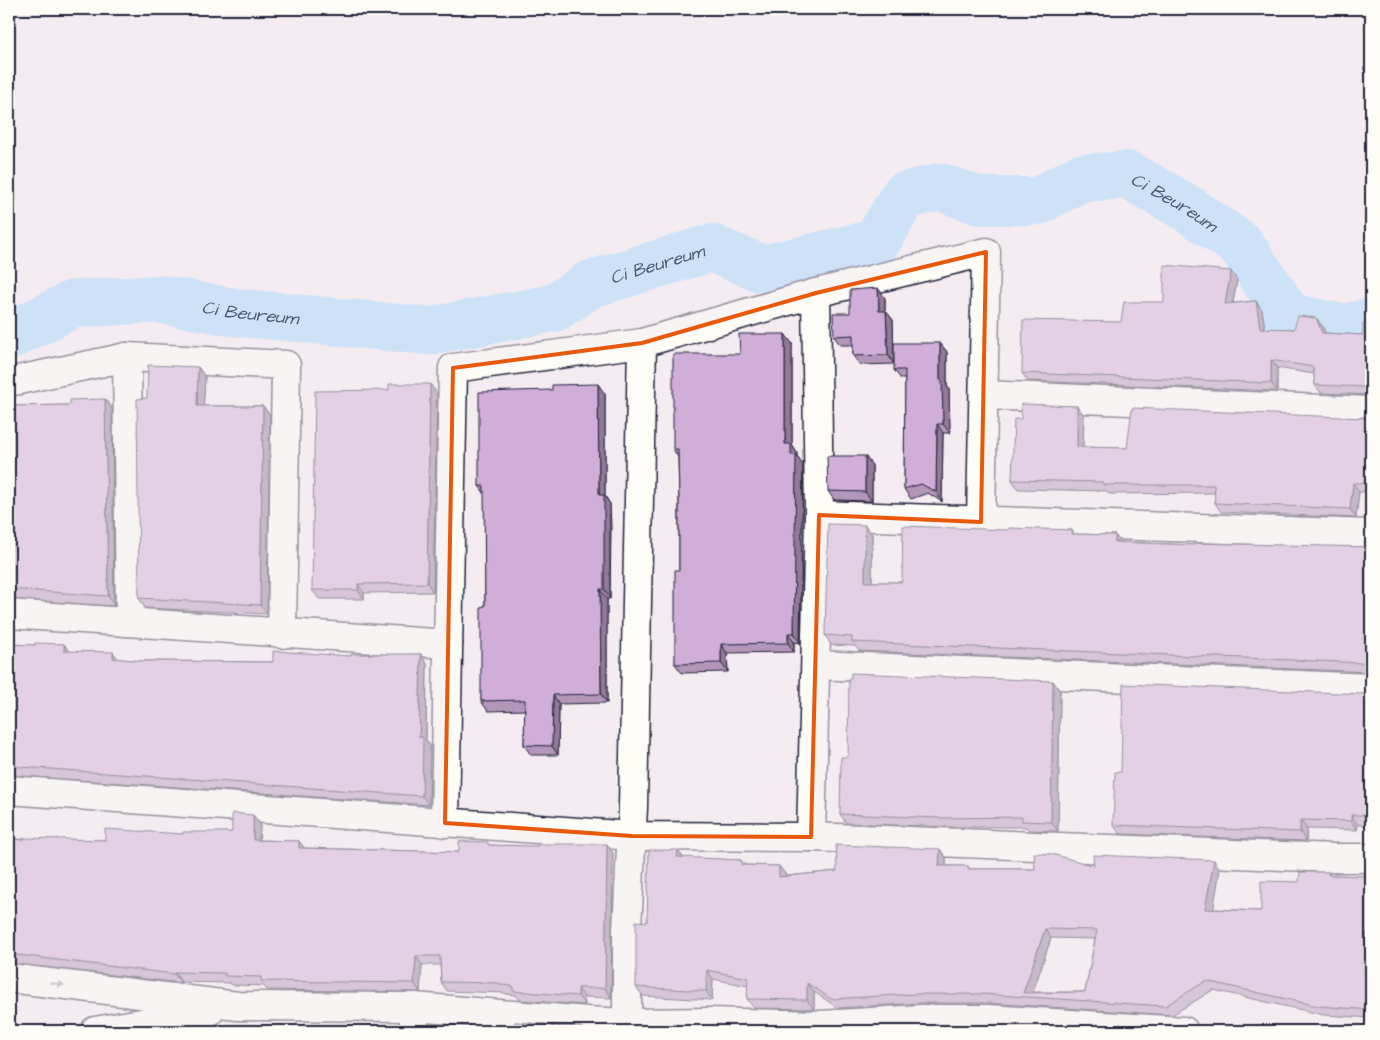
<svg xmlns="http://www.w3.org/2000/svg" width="1380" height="1040" font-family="'Architects Daughter',sans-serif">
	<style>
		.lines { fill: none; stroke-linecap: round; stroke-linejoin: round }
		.river { stroke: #a0d5ff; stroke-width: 48 }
		.minor-casing { stroke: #22223b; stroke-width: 31 }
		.minor { stroke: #fdfcf7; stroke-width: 28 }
		.wall { fill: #b396ba; stroke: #22223b; fill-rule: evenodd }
		.shaded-wall { fill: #927a97; stroke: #22223b }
		.building { fill: #d0aed8; stroke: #22223b; fill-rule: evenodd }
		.oneway { fill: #9a9aa2 }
		.marked { fill: none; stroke: #e8590c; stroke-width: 4; stroke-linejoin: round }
		.labels { text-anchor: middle; stroke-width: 4; stroke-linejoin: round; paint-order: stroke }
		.water-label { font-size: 18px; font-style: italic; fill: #485876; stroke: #fdfcf7 }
	</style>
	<rect width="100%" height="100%" fill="#f4ecf1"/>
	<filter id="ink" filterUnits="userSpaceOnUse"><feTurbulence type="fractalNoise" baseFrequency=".02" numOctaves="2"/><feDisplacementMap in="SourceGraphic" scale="10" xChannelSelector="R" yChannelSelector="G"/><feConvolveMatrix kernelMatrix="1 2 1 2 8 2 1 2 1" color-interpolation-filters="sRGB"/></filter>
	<g filter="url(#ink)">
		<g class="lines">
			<!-- river -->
			<path class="river" id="s1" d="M9,336L73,304L158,299L233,312L429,331L554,308L591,284L711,248L763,269L876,243L904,196L940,187L980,201H1038L1080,178L1128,175L1187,208L1241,245L1289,317L1343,328L1371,322"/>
			<defs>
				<g id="minor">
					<path d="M127,357L130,622"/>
					<path d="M9,382L127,357L286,365L282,634"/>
					<path d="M984,395L1371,411"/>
					<path d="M819,515L1371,534"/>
					<path d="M9,614L448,644"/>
					<path d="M816,665L1371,688"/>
					<path d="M9,790L632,836L811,837L1334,858H1371"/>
					<path d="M445,823L453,368L642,343L816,293L986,252L981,522"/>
					<path d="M811,837L819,515L816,293"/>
					<path d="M9,978L238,1006L414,1007L587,1021L627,1023L709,1022L821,1025L921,1019H988L1184,1031"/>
					<path d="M414,1007V1031"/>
					<path d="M95,1031L210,1011"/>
					<path d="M627,1031V930L633,807L642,343"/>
				</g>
			</defs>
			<!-- minor casing -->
			<use href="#minor" class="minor-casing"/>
			<!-- minor -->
			<use href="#minor" class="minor"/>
		</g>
		<!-- wall -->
		<g class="wall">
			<path d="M1237,280L1233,303L1256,301L1262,310L1265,329H1294L1316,318L1323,327L1325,333L1363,335L1371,324V395L1321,393L1315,385L1314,374L1277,368V391L1028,381L1022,373L1121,322L1164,302Z"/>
			<path d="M885,298V311L893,320L894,364L860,365L853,356V345H840L834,336L850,313Z"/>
			<path d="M792,343V445L797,453V457L803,465L800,643L794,642V652L727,653L728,672L682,673L675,664L679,570V500L678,457L673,449L740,354Z"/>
			<path d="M940,343L947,352V386L949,389L950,433H943L942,502L928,493L911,499L904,489L905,379H901L894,370Z"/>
			<path d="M198,367L205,377L203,406H263L270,415L267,614L145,608L139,598L147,398Z"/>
			<path d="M437,393L433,592L364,593V599H319L312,590Z"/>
			<path d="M605,394V496L610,504L611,528L610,599H607V703L559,704L558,755H531L524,745L525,710L488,711L481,701L485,606V494L479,486Z"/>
			<path d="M105,399L112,408L114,606L9,599V406L70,405Z"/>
			<path d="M1077,406L1084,415L1083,447L1127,448L1371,416V492H1359L1356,518L1221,512L1215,503V493L1109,494L1107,491L1018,489L1012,480L1021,419Z"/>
			<path d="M872,465V501L834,500L828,491Z"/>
			<path d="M1009,530H1072L1074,534L1115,535L1120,542L1194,545L1371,547V672L859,651L855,646L831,645L825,635L872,534V582H902Z"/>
			<path d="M9,644L35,645L64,644L69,651L118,659L142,661L273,662L351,656L421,654L427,664L426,740L430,746L429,805L9,775Z"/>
			<path d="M1053,681L1060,691L1058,831L1029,830L1026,827H946L846,823L840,814L848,757Z"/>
			<path d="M1371,693V825H1358L1357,830L1307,829L1306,841L1120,834L1113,825L1121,772Z"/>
			<path d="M253,815L260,824L259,840L299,841L304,848L459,852L490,845L613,853L611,998L584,997L585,1005L520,1000L516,995L506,994L505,993L447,991L441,982L440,965H422L420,992L267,990L264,986L232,985L230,983L181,982V983L9,963V839L105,840L183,834L232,832Z"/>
			<path d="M940,849L946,858V866H968L970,869H1035L1094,866L1220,869L1213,909L1261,911L1299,882L1329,872L1330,875L1371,876V1018L1324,1015L1213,990L1172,1015L988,1003H920L838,1008L814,992V1009L754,1008L747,999L748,986L713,979L712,1000L643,996L636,987L647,922L678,850L683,858L741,860L745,865L779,866L786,875V876L837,871ZM1051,938L1095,939L1085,992H1033Z"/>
			<path d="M515,1022L581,1027L583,1031H512H515Z"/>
		</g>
		<!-- shaded-wall -->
		<g class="shaded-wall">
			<path d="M1231,271L1237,280L1231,312L1225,304Z"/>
			<path d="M878,288L885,298V320L879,311Z"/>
			<path d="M1256,301L1262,310L1266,337L1260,328Z"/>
			<path d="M886,311L893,320L894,364L888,355Z"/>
			<path d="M1316,318L1323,327L1328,341L1322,333Z"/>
			<path d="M785,334L792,343V445L797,453V457L803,465L800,643L794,633L791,455L785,444Z"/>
			<path d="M940,343L947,352V386L949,389L950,433L943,424L940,380Z"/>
			<path d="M1271,360L1277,368V391L1271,383Z"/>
			<path d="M198,367L205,377L203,416L197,406Z"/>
			<path d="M430,384L437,393L433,592L427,583Z"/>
			<path d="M598,384L605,394V496L610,504V599L604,589L599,495Z"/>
			<path d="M105,399L112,408L114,606L108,596Z"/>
			<path d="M263,406L270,415L267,614L260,605Z"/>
			<path d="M1077,406L1084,415L1083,455L1077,447Z"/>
			<path d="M937,424L943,433L942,502L936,492Z"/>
			<path d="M865,456L872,465V501L865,492Z"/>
			<path d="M1353,483L1359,492L1356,518L1350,509Z"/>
			<path d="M865,525L872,534V591L865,582Z"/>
			<path d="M1115,535L1122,544L1115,542Z"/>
			<path d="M358,584L364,593V599L358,590Z"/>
			<path d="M600,589L607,599V703L601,694Z"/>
			<path d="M788,633L794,642V652L788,643Z"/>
			<path d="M64,644L70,653L64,651Z"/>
			<path d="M721,644L727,653L728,672L721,663Z"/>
			<path d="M113,652L120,661L113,658Z"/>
			<path d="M421,654L427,664L426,740L430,746L429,805L422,796L419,737Z"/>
			<path d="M1053,681L1060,691L1058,831L1051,822Z"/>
			<path d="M553,695L559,704L558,755L552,746Z"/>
			<path d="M253,815L260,824L259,849L253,840Z"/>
			<path d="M1351,815L1358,825L1357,830L1351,821Z"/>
			<path d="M1300,820L1307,829L1306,841L1300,832Z"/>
			<path d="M299,841L306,850L299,848Z"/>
			<path d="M607,844L613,853L611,998L605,988Z"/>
			<path d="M940,849L946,858V875L939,866Z"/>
			<path d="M678,850L684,859L677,857Z"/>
			<path d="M1214,860L1220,869L1212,918L1205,909Z"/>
			<path d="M779,866L786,875L785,886L779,877Z"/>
			<path d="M1045,929L1051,938L1031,997L1023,993Z"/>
			<path d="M1366,933L1371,941V982L1365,973Z"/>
			<path d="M416,956L422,965L420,992L414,983Z"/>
			<path d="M707,970L713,979L712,1000L706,991Z"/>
			<path d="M175,972L181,982V983L174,974Z"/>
			<path d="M807,983L814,992V1009L807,1000Z"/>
			<path d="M578,988L584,997L585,1005L578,996Z"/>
			<path d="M552,1025L556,1031H552Z"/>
		</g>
		<!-- building -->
		<g class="building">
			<path d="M1164,265L1231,271L1225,304L1256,301L1260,328L1294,329L1298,316L1316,318L1322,333L1363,335V323L1371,324V389L1366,387L1315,385L1313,367L1271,360V383L1022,373L1023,320L1121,322L1124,302H1164Z"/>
			<path d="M878,288L879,311H886L888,355L853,356V335L834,336L833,313H850V290Z"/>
			<path d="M739,334H785V444H791V455H796L794,633H788V643L721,644V663L675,664V570H679V500L678,449H673V354H740Z"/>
			<path d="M894,343H940V380H942L943,424H937L936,492L921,484L904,489L905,370H894Z"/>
			<path d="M148,365L198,367L197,406H263L260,605L139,598L137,399L147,398Z"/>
			<path d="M389,384H430L427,583L358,584V590H312L315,391L389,390Z"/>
			<path d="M598,384L599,495H604V589H600L601,694L553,695L552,746L524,745L525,700L481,701V607L485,606L484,486H479V392L552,390V385Z"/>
			<path d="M105,399L108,596L9,589V406L70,405V400Z"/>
			<path d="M1021,404L1077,406V447L1127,448L1132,408L1364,418L1371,416V483H1353L1350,509L1215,503L1214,485H1103V482L1012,480L1014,419H1021Z"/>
			<path d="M827,456H865V492L828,491Z"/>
			<path d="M828,524L865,525V582H902L903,526L1009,530V528L1072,530V534L1115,535V542L1194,545V543L1371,547V665L1365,663L852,642V637L825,635Z"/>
			<path d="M35,643L64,644V651L113,652V658L142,661L273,662V651L351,656V654H421L419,737H423L422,796L9,766V644L35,645Z"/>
			<path d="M851,673L1053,681L1051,822L1022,821V817L940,818L840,814L841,757H848L849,678H851Z"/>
			<path d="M1123,684L1364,694L1371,693V815H1351V821L1300,820V832L1113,825L1115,772H1121Z"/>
			<path d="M232,813L253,815V840L299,841V848L459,852V841L488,842V845L538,846V844H607L605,988H578V996L513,991V986L500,985V983L441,982L440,956H416L414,983L261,981V977L225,976V973L175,972L174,974L9,954V839L24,840V838L105,840V829L183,834V832H232Z"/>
			<path d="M836,845L940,849L939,866H968V869H1035L1034,853L1052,854L1094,866L1093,855L1214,860L1205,909L1261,911V881L1299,882L1300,872H1329L1328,875L1371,876V933H1366L1365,973H1371V1010L1318,1006L1206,981L1165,1006L982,994H914L831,999L807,983V1000L747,999L748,978L707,970L706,991L636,987V921L647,922L649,850H678L677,857L741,860V865L779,866V877L837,871ZM1045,929L1097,930L1085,992L1023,993Z"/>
			<path d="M515,1022L581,1027V1031L552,1025V1031H512H515Z"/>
			<path d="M926,1026H982L1064,1031H926Z"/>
			<path d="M1192,1029H1244V1031H1190Z"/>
		</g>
		<!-- one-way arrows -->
		<defs><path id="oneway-solid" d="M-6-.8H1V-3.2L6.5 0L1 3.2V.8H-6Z" transform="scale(1.25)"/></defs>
		<use class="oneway" href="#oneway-solid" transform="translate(57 984) rotate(7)"/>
	</g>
	<!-- marked area -->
	<path d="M0 0H1380V1040H0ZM986,252L981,522L819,515L811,837L632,836L445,823L453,368L642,343L816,293Z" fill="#f4ecf1" fill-opacity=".55" fill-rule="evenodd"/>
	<path class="marked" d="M986,252L981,522L819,515L811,837L632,836L445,823L453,368L642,343L816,293Z"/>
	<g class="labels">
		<!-- water labels -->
		<g class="water-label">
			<text dy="6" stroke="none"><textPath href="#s1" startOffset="1240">Ci Beureum</textPath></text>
			<text dy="6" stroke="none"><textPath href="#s1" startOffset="670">Ci Beureum</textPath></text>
			<text dy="6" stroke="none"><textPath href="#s1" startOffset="250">Ci Beureum</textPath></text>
		</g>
	</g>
	<!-- margin -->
	<rect width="1380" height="1040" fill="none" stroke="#fdfcf7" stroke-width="30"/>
	<rect x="15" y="15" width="1350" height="1010" fill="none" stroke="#22223b" stroke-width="2" filter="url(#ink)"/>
</svg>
